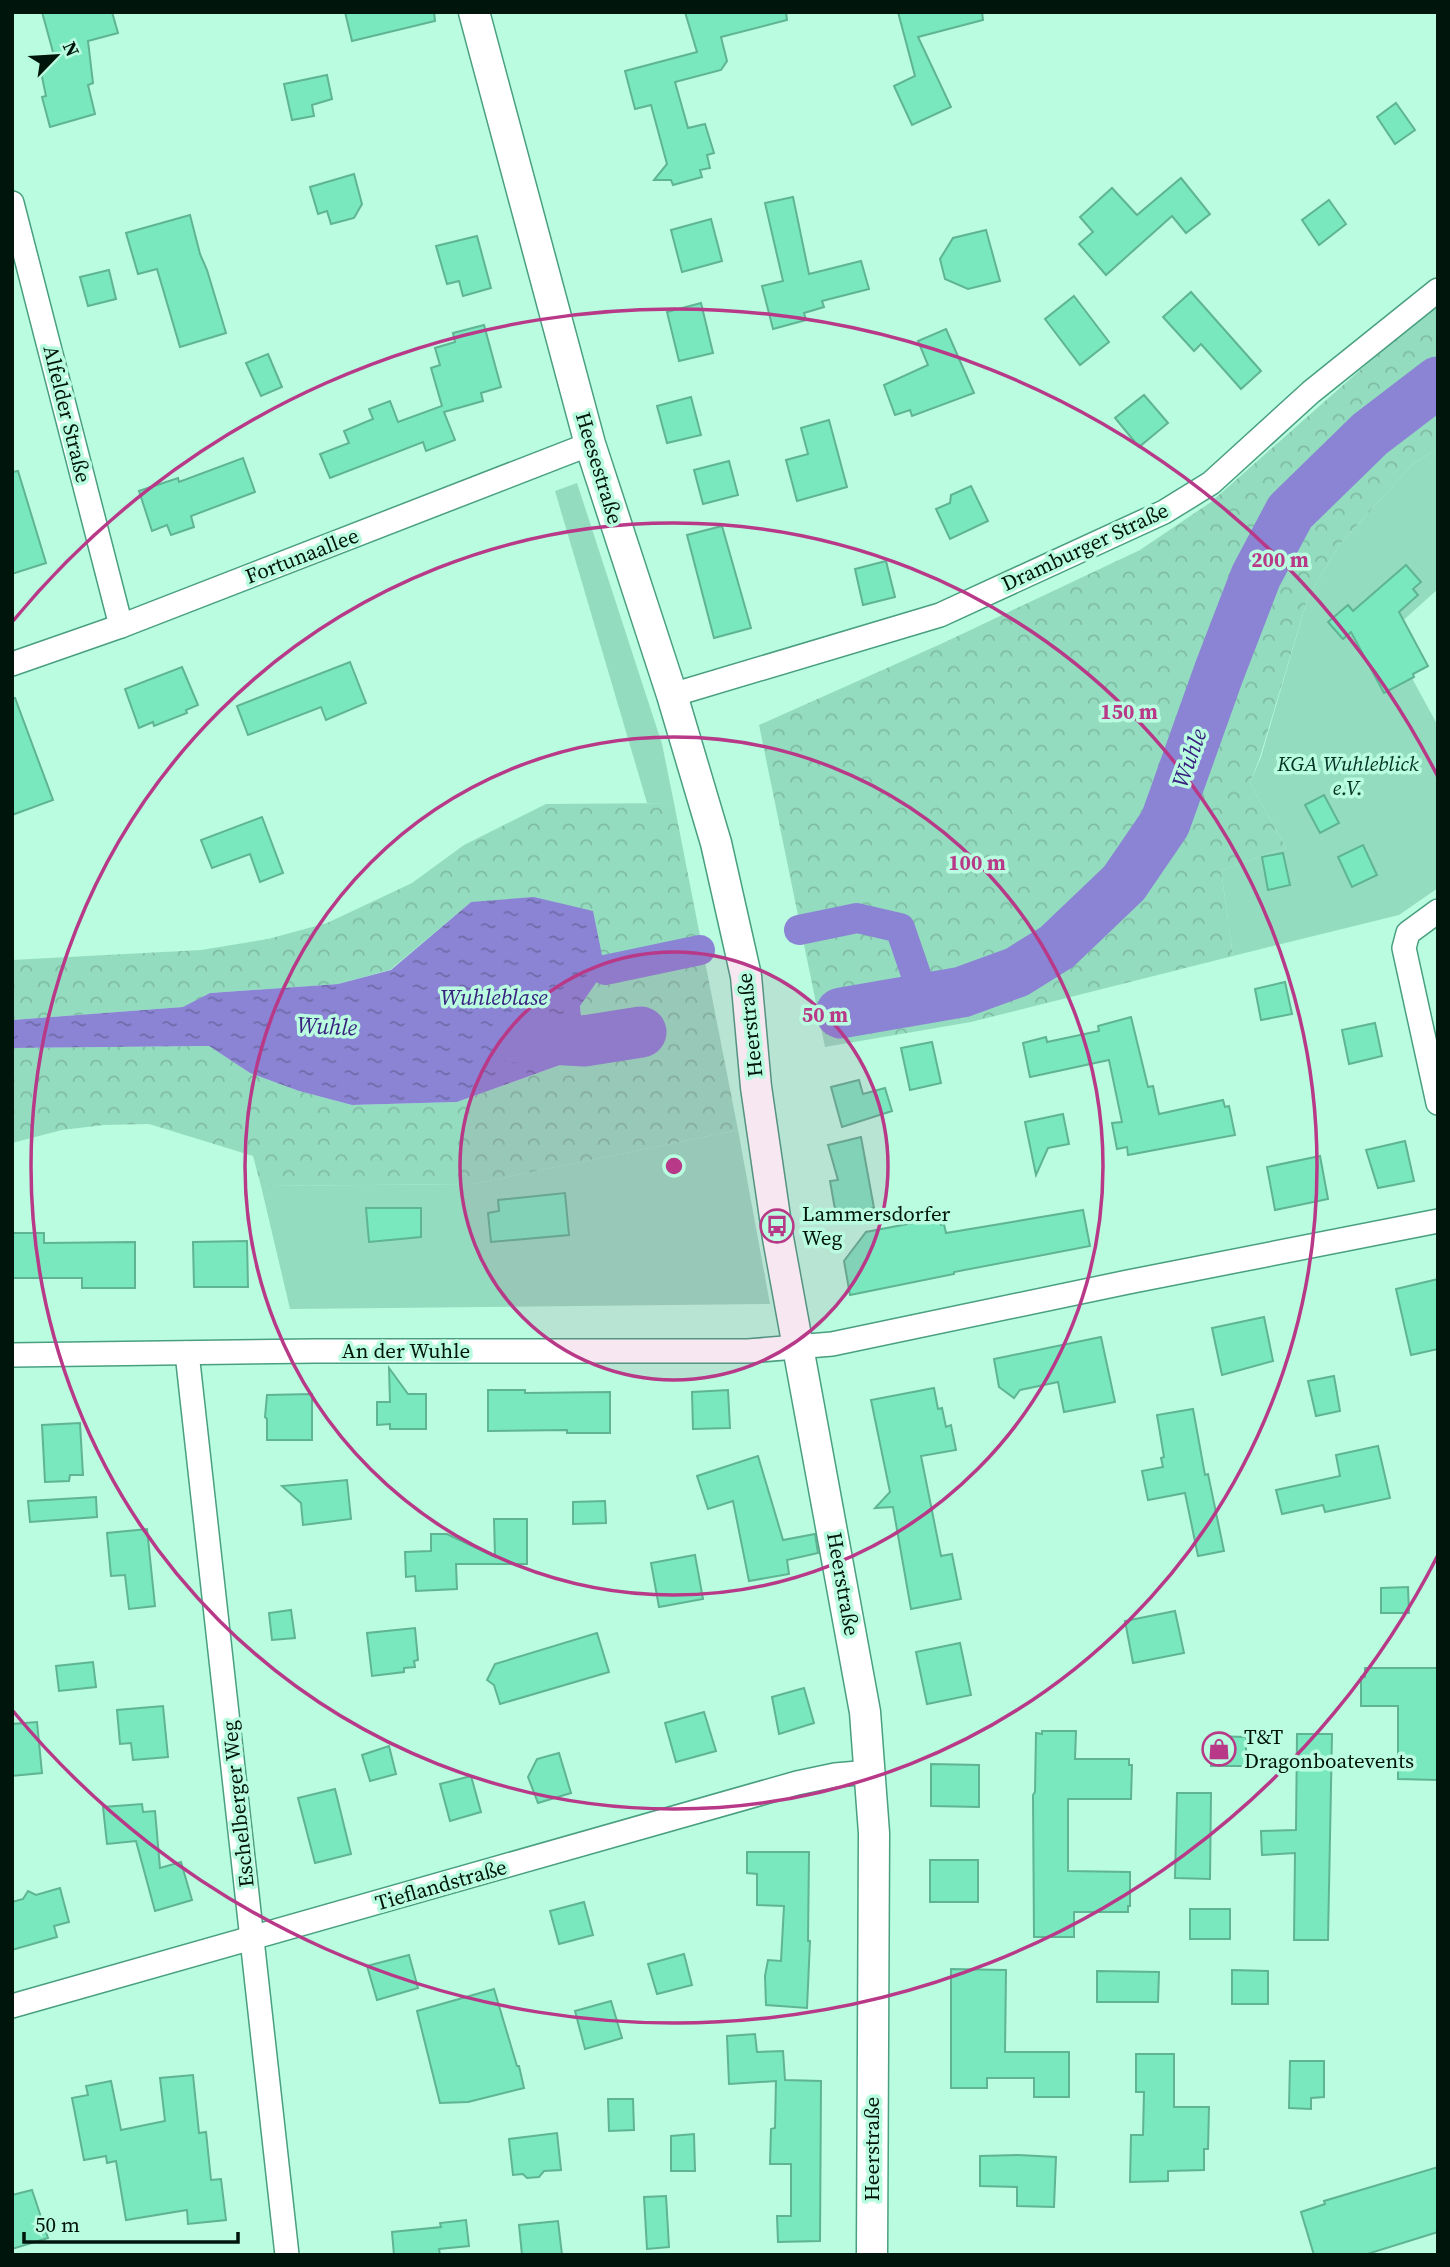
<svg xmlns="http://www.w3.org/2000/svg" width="1450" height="2267" font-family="'Source Serif 4',serif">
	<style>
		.green { fill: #94dcbf }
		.park { fill: url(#park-crowns) }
		.water { fill: url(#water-ripples) }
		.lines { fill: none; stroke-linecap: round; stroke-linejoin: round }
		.canal { stroke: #8b84d4; stroke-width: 30 }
		.river { stroke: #8b84d4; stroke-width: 51 }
		.building { fill: #7ae8bf; stroke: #5fb493; stroke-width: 2 }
		.minor-casing { stroke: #499f80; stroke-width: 26 }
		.tertiary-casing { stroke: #499f80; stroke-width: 33 }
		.minor { stroke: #fff; stroke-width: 23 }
		.tertiary { stroke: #fff; stroke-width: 30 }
		.ring { fill: none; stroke: #b83987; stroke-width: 3.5 }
		.labels { text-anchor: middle; stroke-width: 7; stroke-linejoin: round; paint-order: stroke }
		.street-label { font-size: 21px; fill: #00150c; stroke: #b9fce0 }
		.park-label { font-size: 21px; font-style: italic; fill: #003323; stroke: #b9fce0 }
		.poi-label { font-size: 21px; fill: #00150c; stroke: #b9fce0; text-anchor: start }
		.water-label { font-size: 23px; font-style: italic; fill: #38217f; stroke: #b9fce0 }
		.centre { fill: #b83987; stroke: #b9fce0; stroke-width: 3.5 }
		.ring-label { font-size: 21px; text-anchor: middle; font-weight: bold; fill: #b83987; stroke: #b9fce0; stroke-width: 7; stroke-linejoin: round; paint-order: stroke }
	</style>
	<defs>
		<pattern id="park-crowns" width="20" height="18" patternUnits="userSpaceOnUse" patternTransform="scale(1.75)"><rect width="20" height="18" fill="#94dcbf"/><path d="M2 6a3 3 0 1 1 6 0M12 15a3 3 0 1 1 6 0" fill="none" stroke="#7ebca3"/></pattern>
		<pattern id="water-ripples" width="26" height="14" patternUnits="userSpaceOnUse" patternTransform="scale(1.75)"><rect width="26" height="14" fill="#8b84d4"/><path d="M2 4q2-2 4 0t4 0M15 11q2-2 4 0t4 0" fill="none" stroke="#6f6baa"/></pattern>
	</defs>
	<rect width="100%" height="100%" fill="#b9fce0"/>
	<!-- green -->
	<g class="green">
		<path d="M1438,448V589L1388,634L1438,726V888L1399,915L1233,956L1221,870L1286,848L1250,783L1261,757L1308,597L1340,544L1413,464Z"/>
		<path d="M577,483L662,744L674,803H647L555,491Z"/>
		<path d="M738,1130L770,1304L290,1309L261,1186L473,1184Z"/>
	</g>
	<!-- park -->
	<g class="park">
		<path d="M1438,301V448L1413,464L1340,544L1308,597L1260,757L1250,783L1286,848L1221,870L1233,956L971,1022L825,1047L759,725L943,643L1140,550L1211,502Z"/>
		<path d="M674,803L738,1130L473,1184L261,1186L253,1156L149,1124L104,1125L62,1130L12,1143V1048L209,1046L250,1073L299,1091L352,1105L457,1102L585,1056L580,1006L605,970L471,902L390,970L338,984L210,993L184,1007L12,1020V960L201,950L268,939L327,923L412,883L464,845L546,804Z"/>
	</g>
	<!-- water -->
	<path class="water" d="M534,897L593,911L605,970L580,1006L585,1056L457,1102L352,1105L299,1091L250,1073L209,1046L12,1048V1020L183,1007L210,993L338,984L391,970L471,902Z"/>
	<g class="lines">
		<!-- canal -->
		<g class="canal">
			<path d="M799,930L857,918L900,928L924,998"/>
			<path d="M605,970L700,950"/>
		</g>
		<!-- river -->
		<g class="river">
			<path d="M841,1013L962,992L1017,972L1057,947L1124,883L1165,823L1219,672L1256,576L1290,512L1370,434L1438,382"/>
			<path d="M515,1037L584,1041L641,1032"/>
		</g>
	</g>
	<!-- building -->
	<g class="building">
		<path d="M42,12H112L118,33L88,41L93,83L88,85L95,114L50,127L42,97L46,96L42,77L43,70L53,52Z"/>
		<path d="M345,12H434L435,21L352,41Z"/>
		<path d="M685,12H786L787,20L721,37L727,61L721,70L675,82L688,128L705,124L714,153L707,155L710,168L700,170L702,177L673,185L671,180H654L667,164L651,105L635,109L625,71L697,52Z"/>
		<path d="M898,12H982L983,20L918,37L951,107L912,125L894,86L915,76Z"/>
		<path d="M327,75L332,99L312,105L314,116L292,120L284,84Z"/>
		<path d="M1396,103L1415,130L1395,144L1377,117Z"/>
		<path d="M354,174L362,204L354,218L331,224L327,211L318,214L310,187Z"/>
		<path d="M1181,178L1210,214L1186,233L1172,216L1106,275L1079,244L1093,232L1080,217L1112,188L1137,215Z"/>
		<path d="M793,197L809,274L861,261L869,289L822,301L824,307L804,313L806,320L773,329L762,286L783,281L765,203Z"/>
		<path d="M1329,200L1346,224L1319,245L1302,220Z"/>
		<path d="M190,215L200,254L207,270L226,333L180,347L157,269L138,274L126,233Z"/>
		<path d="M711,219L722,261L682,272L671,230Z"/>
		<path d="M986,230L1000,281L968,289L945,279L940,259L953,238Z"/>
		<path d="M477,236L491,288L463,296L459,281L447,284L436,246Z"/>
		<path d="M109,270L116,299L88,306L80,277Z"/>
		<path d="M1191,292L1261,371L1241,389L1201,344L1194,351L1163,317Z"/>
		<path d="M1074,296L1109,342L1080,365L1045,319Z"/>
		<path d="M701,303L713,353L679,361L667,312Z"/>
		<path d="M484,325L501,387L481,393L483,401L444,412L455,440L426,451L423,442L330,478L320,454L349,443L344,431L373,419L369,409L390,401L398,422L442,406L431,368L440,365L435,348L455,342L453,333Z"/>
		<path d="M946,329L974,393L912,416L910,410L895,415L884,385L928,365L918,341Z"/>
		<path d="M268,354L282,387L261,396L246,363Z"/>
		<path d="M1144,395L1168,423L1139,447L1115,418Z"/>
		<path d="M691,397L701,435L667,443L657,406Z"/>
		<path d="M829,420L847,487L797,501L786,460L808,454L801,428Z"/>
		<path d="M243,458L255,492L191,516L194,527L171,535L167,525L152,531L139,491L178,478L179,482Z"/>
		<path d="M729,461L738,495L703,504L694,470Z"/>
		<path d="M18,471L46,563L12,574V472Z"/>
		<path d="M971,486L988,521L950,539L936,509L950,503L951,495Z"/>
		<path d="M722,526L751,628L714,638L687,535Z"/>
		<path d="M886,561L895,597L863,605L855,569Z"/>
		<path d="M1406,565L1421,582L1413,589L1418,595L1399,612L1428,666L1413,674L1414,677L1384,693L1351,632L1343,639L1328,622L1348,605L1353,611Z"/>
		<path d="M350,662L366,703L326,720L321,707L248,735L237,706Z"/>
		<path d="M182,667L198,705L186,710L187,713L154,726L153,722L139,728L125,689Z"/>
		<path d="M12,698H15L53,800L12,815Z"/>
		<path d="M1324,795L1339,823L1320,833L1305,805Z"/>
		<path d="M262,817L283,873L260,882L250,854L212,868L201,840Z"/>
		<path d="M1363,845L1377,875L1352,887L1338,857Z"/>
		<path d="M1283,853L1290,885L1268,890L1262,857Z"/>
		<path d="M1285,982L1292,1014L1261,1020L1255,989Z"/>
		<path d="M1131,1017L1148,1087L1153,1086L1159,1114L1223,1100L1225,1107L1229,1106L1235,1135L1128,1155L1127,1147L1117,1149L1112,1123L1122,1122L1109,1060L1030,1077L1023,1043L1046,1037L1047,1042L1099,1031L1098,1026Z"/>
		<path d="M1375,1023L1382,1056L1349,1064L1342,1030Z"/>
		<path d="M932,1042L941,1083L910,1090L901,1048Z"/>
		<path d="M859,1080L863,1094L885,1088L892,1111L842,1127L831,1087Z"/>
		<path d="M1063,1114L1069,1144L1048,1148L1036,1175L1025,1122Z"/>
		<path d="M861,1137L874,1208L836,1215L830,1181L838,1180L828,1145Z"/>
		<path d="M1405,1141L1414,1181L1378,1188L1366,1150Z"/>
		<path d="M1320,1156L1328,1199L1275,1210L1267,1167Z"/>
		<path d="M565,1193L569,1235L491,1242L488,1213L499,1211L498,1200Z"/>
		<path d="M366,1208H421V1237L369,1242Z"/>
		<path d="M1083,1210L1090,1246L954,1272V1274L850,1295L844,1261L866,1232L939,1218L941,1225L944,1224L946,1233Z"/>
		<path d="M12,1233H44V1243L135,1242V1288H82V1278H12Z"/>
		<path d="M247,1241L248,1287H194L193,1242Z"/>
		<path d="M1438,1279V1349L1411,1355L1396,1289Z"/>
		<path d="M1264,1317L1273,1361L1222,1375L1212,1328Z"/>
		<path d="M1101,1337L1115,1402L1064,1412L1058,1382L1020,1390L1014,1398L999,1387L994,1359Z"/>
		<path d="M389,1368L408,1394H426V1429H390V1424L377,1425V1402H390Z"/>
		<path d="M1334,1376L1340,1411L1316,1416L1308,1381Z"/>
		<path d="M934,1388L938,1409L942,1408L946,1427L951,1425L956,1450L921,1456L941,1556L952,1554L961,1599L911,1609L893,1507L875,1508L890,1492L871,1400Z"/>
		<path d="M488,1390H525V1393L610,1392V1433H567V1430L488,1431Z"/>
		<path d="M728,1390L730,1428L693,1429L692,1392Z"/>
		<path d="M312,1394V1440H267V1419L265,1417L267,1395Z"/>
		<path d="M1193,1409L1205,1475L1208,1474L1224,1551L1198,1556L1185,1493L1148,1500L1142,1471L1163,1467L1161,1458L1164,1457L1157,1415Z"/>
		<path d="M80,1423L83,1475H70L69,1481L45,1482L42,1425Z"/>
		<path d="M1378,1446L1390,1498L1325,1512L1323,1505L1282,1514L1276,1490L1340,1476L1336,1455Z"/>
		<path d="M758,1456L783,1540L815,1534L818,1553L787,1560L789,1574L749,1581L733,1501L708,1509L697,1476Z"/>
		<path d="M347,1480L351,1519L303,1525L301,1503L282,1486Z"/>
		<path d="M96,1497L97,1517L30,1522L28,1501Z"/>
		<path d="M605,1501L606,1523L573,1524V1502Z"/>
		<path d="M494,1519H527V1564H456L457,1589L416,1591L415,1576L406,1577L405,1552L431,1551V1534H447L495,1557Z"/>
		<path d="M147,1529L155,1606L129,1609L125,1575L111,1576L107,1533Z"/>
		<path d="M695,1555L703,1599L659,1607L651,1563Z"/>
		<path d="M1408,1587L1409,1613H1381V1588Z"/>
		<path d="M291,1610L295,1638L272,1640L269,1613Z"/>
		<path d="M1175,1611L1184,1653L1133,1663L1125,1621Z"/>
		<path d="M415,1628L418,1660L414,1661L415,1667L404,1668V1672L372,1676L367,1633Z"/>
		<path d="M597,1633L609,1672L500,1704L494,1685L487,1680L495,1664Z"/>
		<path d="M960,1643L971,1695L927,1704L916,1652Z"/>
		<path d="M93,1662L96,1687L59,1691L56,1666Z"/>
		<path d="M1365,1668H1438V1780L1398,1779V1706H1361V1677H1365Z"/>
		<path d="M804,1688L814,1723L779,1734L772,1697Z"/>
		<path d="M163,1706L168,1757L133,1760L131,1743L120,1744L117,1710Z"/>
		<path d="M704,1712L716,1751L676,1762L665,1723Z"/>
		<path d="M37,1722L42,1773L12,1776V1724Z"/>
		<path d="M1042,1731H1076L1075,1759H1129V1765H1132L1131,1799H1068V1871L1130,1872V1906H1128V1912H1074V1937H1034L1033,1795L1035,1792L1036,1733L1042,1734Z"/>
		<path d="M1297,1734H1332L1328,1940H1294L1295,1853L1262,1855L1261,1831L1296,1830Z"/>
		<path d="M1212,1736L1246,1737V1766H1211Z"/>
		<path d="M389,1746L396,1774L370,1781L362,1755Z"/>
		<path d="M559,1753L571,1793L538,1803L528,1777L537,1759Z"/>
		<path d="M931,1764L979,1765V1807L931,1806Z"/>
		<path d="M471,1776L481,1812L450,1821L440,1784Z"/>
		<path d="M335,1789L351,1854L315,1863L298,1798Z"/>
		<path d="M1177,1793H1211L1210,1879L1175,1878Z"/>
		<path d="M142,1804L143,1812L155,1811L160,1868L181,1862L192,1900L155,1911L136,1841L107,1844L103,1807Z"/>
		<path d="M747,1852H809L808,1941H810L807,2008L766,2005L765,1976L768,1960L781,1961L784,1906L757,1905V1874L747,1873Z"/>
		<rect x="930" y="1860" width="48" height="42"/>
		<path d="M60,1888L69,1922L54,1926L57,1937L12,1950V1902L23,1899L28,1891L36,1895Z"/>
		<path d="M584,1902L593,1935L559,1944L550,1911Z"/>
		<rect x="1190" y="1909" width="40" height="30"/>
		<path d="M684,1954L692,1985L657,1994L648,1964Z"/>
		<path d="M409,1955L418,1988L377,2000L367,1966Z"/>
		<path d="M951,1969L1006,1970L1005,2052H1069V2097H1034V2078H987V2088H951Z"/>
		<path d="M1232,1970L1268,1971V2004H1232Z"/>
		<path d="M1097,1971L1159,1972L1158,2002H1097Z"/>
		<path d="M494,1989L517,2066H519L524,2088L468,2102L440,2103L417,2011Z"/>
		<path d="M611,2001L622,2038L585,2049L575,2011Z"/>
		<path d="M755,2034L757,2052L783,2051L785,2080L821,2081L820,2241L778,2242L777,2216H791V2164H770L771,2129L775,2128L776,2081L729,2084L727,2036Z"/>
		<path d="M1136,2054H1174V2107H1209L1208,2149H1204V2170L1168,2171V2181L1130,2182L1131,2135H1143L1144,2092H1136Z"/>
		<path d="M1290,2061H1324V2097L1311,2098V2109L1289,2108Z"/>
		<path d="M193,2075L199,2133L206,2132L211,2180L221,2179L226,2220L188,2224L187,2210L126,2220L116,2161L107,2163L106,2156L84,2160L72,2098L88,2095L86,2086L111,2081L121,2130L165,2121L160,2078Z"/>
		<path d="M608,2099H633L634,2130L609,2131Z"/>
		<path d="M557,2133L561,2170L544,2171L539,2177L527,2178L523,2174L513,2175L509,2139Z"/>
		<path d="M694,2134L695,2171H671V2136Z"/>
		<path d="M1018,2155L1056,2157L1054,2207L1017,2206V2187L980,2186V2156Z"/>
		<path d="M1438,2167V2232L1364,2255H1314L1301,2212L1325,2204L1324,2201Z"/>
		<path d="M32,2190L48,2238L12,2249V2195Z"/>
		<path d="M666,2196L669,2247L647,2249L644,2197Z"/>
		<path d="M466,2220L469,2246L439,2249L440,2255H394L392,2232L441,2227L440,2223Z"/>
		<path d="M558,2221L562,2255H522L519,2225Z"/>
	</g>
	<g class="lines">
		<defs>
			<g id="minor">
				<path d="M12,203L121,626"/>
				<path d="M12,664L121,626L590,444"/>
				<path d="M672,695L940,615L1164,512L1211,483L1311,392L1438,290"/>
				<path d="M1438,911L1408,933L1404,948L1438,1103"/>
				<path d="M187,1353L287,2255"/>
				<path d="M12,1355L315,1351H748L832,1344L1128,1282L1438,1221"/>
				<path d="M12,2006L797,1783L835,1775L870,1772"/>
			</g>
			<path id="tertiary" d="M474,12L590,444L672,695L716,843L746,976L756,1087L778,1238L865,1712L874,1833L872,2255"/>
		</defs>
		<!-- minor casing -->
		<use href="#minor" class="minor-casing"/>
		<!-- tertiary casing -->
		<use href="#tertiary" class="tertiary-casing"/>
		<!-- minor -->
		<use href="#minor" class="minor"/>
		<!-- tertiary -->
		<use href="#tertiary" class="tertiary"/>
	</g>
	<!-- distance rings -->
	<circle cx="674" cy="1166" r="214" fill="#b83987" fill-opacity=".12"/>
	<g class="ring">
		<circle cx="674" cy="1166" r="214"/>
		<circle cx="674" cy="1166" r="429"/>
		<circle cx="674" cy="1166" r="643"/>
		<path d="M1438 1555A857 857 0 0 1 13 1711M13 621A857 857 0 0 1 1438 777"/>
	</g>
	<!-- icons -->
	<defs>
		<symbol id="bus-ring" viewBox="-11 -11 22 22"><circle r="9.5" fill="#b9fce0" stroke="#b83987" stroke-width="1.5"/><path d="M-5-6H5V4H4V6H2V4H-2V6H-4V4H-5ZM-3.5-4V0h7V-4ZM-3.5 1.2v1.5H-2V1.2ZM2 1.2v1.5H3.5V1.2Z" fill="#b83987"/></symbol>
		<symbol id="shop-ring" viewBox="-11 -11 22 22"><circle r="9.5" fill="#b9fce0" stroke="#b83987" stroke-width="1.5"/><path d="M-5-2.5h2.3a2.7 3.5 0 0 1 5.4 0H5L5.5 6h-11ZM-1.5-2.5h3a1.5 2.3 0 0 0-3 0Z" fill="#b83987"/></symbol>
	</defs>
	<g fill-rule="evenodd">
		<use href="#bus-ring" x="758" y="1207" width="38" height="38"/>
		<use href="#shop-ring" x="1200" y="1730" width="38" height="38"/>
	</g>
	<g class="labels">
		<!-- street labels -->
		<g class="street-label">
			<text transform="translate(67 414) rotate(76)" y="7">Alfelder Straße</text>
			<text transform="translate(599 468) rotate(73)" y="7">Heesestraße</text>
			<text transform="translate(1085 547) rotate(-25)" y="7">Dramburger Straße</text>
			<text transform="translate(302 556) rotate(-21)" y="7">Fortunaallee</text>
			<text transform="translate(750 1025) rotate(-96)" y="7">Heerstraße</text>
			<text x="406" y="1358">An der Wuhle</text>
			<text transform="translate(843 1584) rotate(80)" y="7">Heerstraße</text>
			<text transform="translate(238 1804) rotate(-96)" y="7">Eschelberger Weg</text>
			<text transform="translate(441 1885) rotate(-16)" y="7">Tieflandstraße</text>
			<text transform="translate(872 2149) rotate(-90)" y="7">Heerstraße</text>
		</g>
		<!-- park labels -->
		<g class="park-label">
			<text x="1348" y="771">KGA Wuhleblick<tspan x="1348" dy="24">e.V.</tspan></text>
		</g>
		<!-- poi labels -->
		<g class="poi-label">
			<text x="802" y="1221">Lammersdorfer<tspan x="802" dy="24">Weg</tspan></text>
			<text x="1244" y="1744">T&amp;T<tspan x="1244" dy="24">Dragonboatevents</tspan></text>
		</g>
		<!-- water labels -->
		<g class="water-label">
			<text transform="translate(1189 758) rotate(-70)" y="8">Wuhle</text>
			<text x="494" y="1005">Wuhleblase</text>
			<text transform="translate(327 1026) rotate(3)" y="8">Wuhle</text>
		</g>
	</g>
	<circle cx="674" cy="1166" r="10" class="centre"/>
	<g class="ring-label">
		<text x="1280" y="567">200 m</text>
		<text x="1129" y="719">150 m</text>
		<text x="977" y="870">100 m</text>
		<text x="825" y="1022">50 m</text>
	</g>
	<!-- border -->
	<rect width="1450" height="2267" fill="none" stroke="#00150c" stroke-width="28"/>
	<!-- north arrow -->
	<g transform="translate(56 56) rotate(65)" stroke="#b9fce0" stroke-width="5" paint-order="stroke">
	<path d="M0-5L12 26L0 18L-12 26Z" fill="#00150c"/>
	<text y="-10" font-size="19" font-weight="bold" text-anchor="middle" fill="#00150c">N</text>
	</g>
	<!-- scale -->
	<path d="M24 2232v10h214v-10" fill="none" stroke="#00150c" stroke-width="3.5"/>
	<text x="35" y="2232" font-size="21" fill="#00150c" stroke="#b9fce0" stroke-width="5" paint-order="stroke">50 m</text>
</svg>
